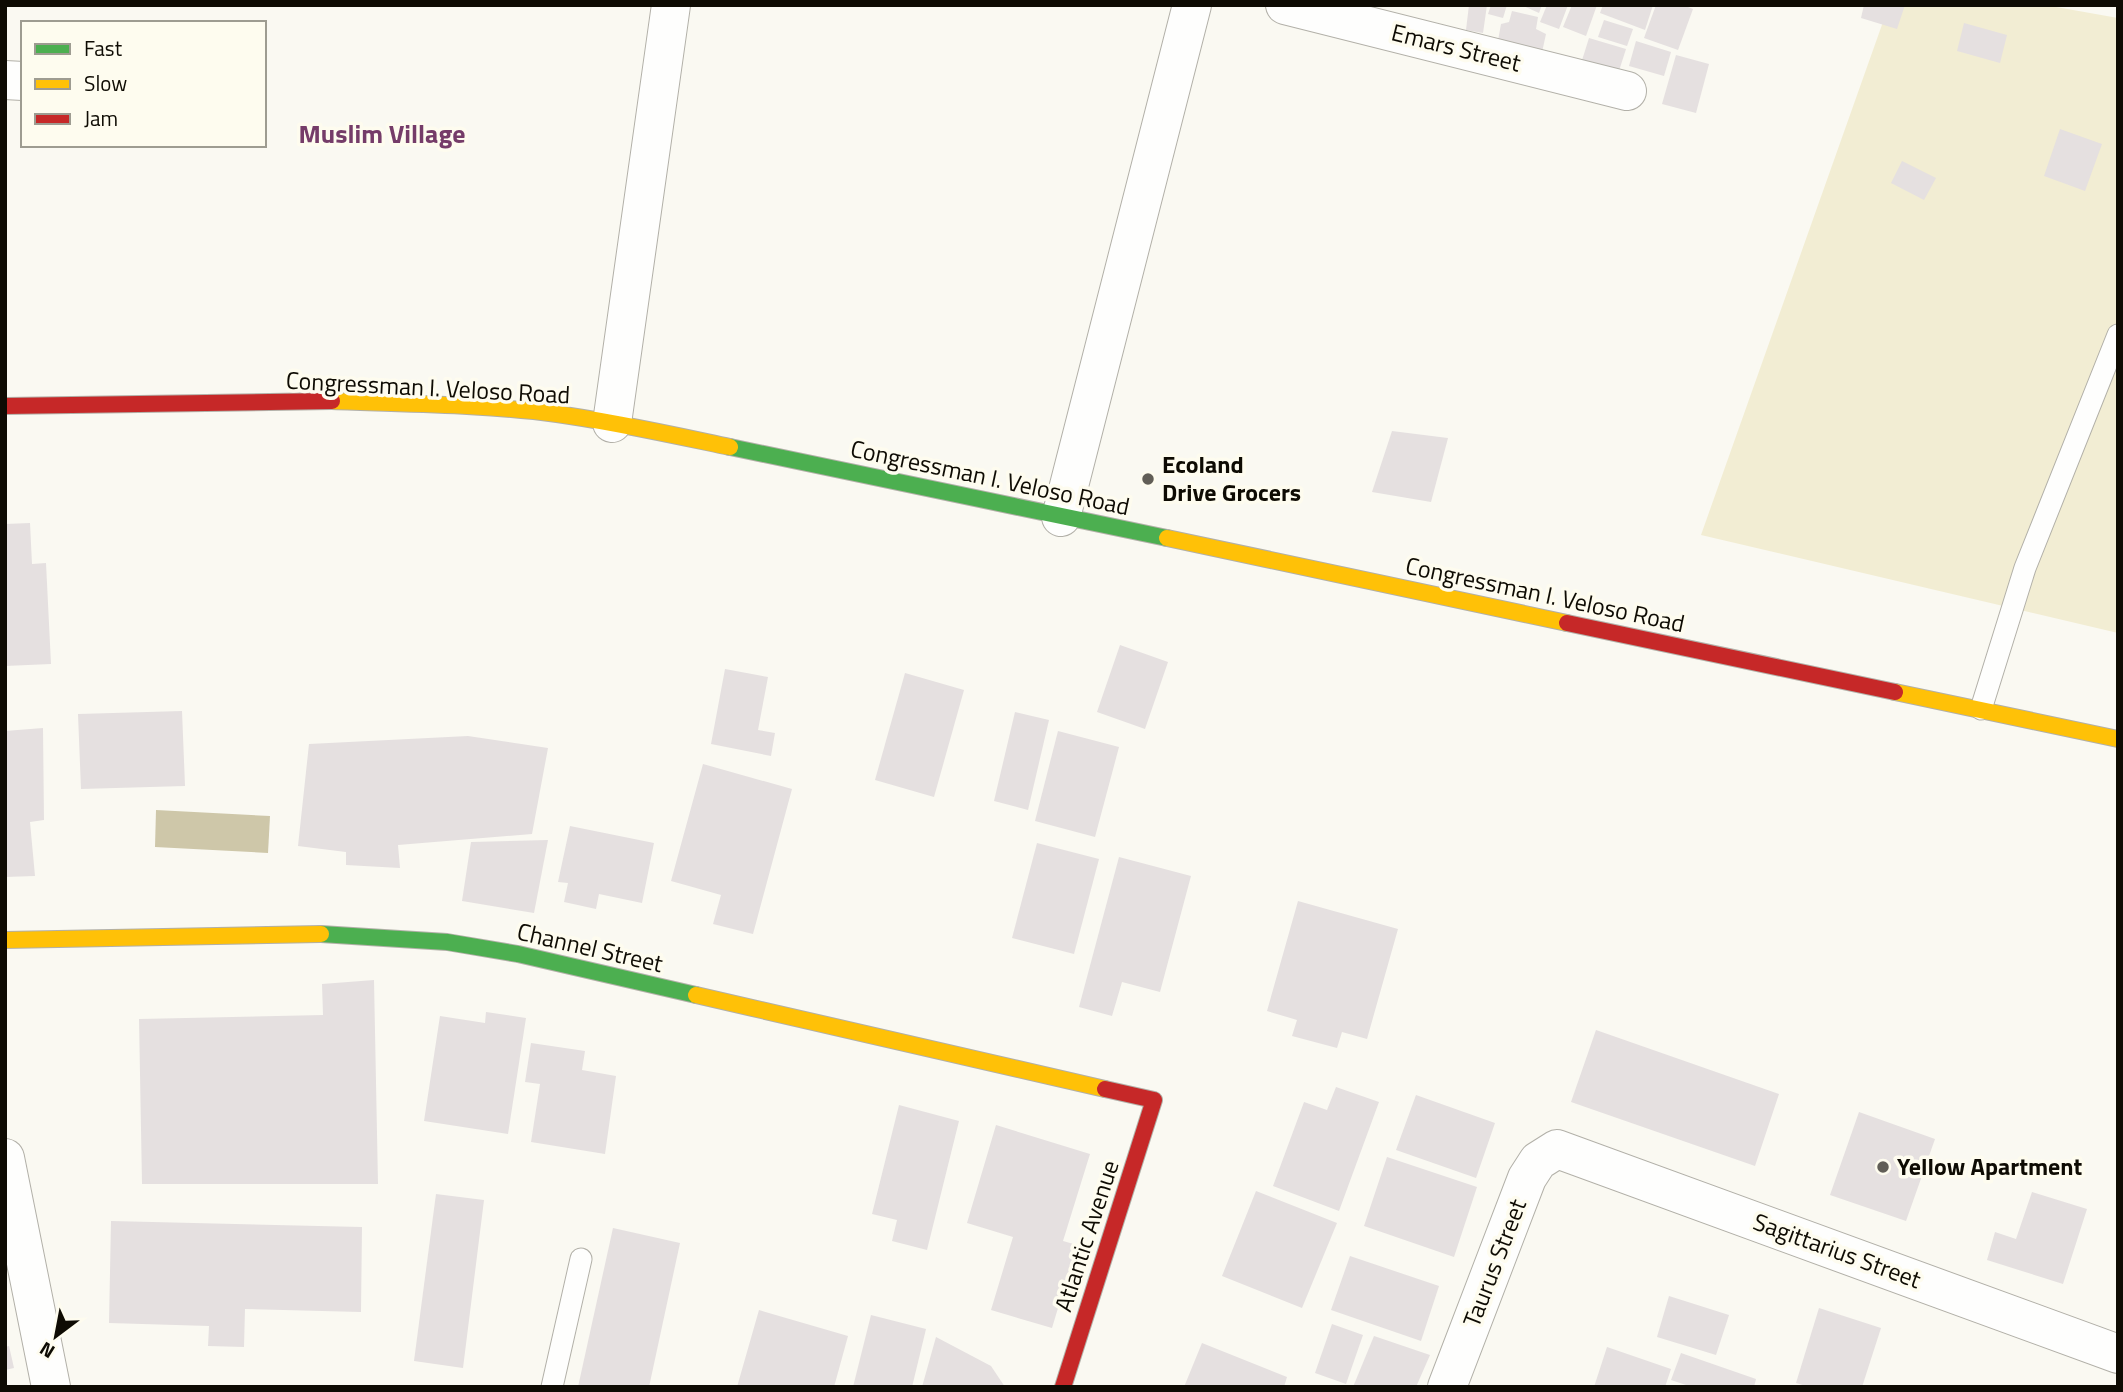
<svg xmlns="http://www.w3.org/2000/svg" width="2123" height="1392" font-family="'Titillium Web',sans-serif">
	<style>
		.green { fill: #f2edd3 }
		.water { fill: #cec7a9 }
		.building { fill: #e5e0e0 }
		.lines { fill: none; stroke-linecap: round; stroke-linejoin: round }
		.lane-casing { stroke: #b2b0a8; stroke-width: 23 }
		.street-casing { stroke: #b2b0a8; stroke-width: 40 }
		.fast-casing { stroke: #b2b0a8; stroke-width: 18 }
		.slow-casing { stroke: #b2b0a8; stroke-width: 18 }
		.jam-casing { stroke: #b2b0a8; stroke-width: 18 }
		.lane { stroke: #fefefd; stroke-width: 21 }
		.street { stroke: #fefefd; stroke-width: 38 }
		.fast { stroke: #4caf50; stroke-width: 16 }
		.slow { stroke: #ffc107; stroke-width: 16 }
		.jam { stroke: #c62828; stroke-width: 16 }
		.poi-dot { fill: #615e57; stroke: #fefcef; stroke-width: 2.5 }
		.labels { text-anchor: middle; stroke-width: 7; stroke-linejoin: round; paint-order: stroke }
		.street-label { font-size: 24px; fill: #0e0b03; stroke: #fefcef }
		.poi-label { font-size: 24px; font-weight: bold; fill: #0e0b03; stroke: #fefcef; text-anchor: start }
		.neighbourhood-label { font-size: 26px; font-weight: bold; fill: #753c69; stroke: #fefcef }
	</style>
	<rect width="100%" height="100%" fill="#faf9f2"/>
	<!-- green -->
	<path class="green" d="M1889,5H2045L2118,18V633L1701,535Z"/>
	<!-- water -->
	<path class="water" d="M156,810L270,816L268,853L155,847Z"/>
	<!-- building -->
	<g class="building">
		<path d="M1469,5H1487L1483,33L1466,30Z"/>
		<path d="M1491,5H1507L1503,18L1488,14Z"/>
		<path d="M1521,5H1542L1539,13Z"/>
		<path d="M1547,5H1568L1559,29L1540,22Z"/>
		<path d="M1572,5H1597L1586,36L1563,27Z"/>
		<path d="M1603,5H1653L1645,30L1600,13Z"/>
		<path d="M1656,5H1683L1693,9L1678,50L1644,38Z"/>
		<path d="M1864,5H1905L1897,29L1861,18Z"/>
		<path d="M1512,11L1538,17L1536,29L1546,34L1539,66L1495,57L1501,24L1509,22Z"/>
		<path d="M1604,20L1633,29L1627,46L1598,37Z"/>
		<path d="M1964,23L2007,35L2000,63L1957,51Z"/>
		<path d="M1589,38L1626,49L1617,77L1578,73Z"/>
		<path d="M1636,41L1671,52L1664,76L1629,66Z"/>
		<path d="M1676,55L1709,64L1696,113L1662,104Z"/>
		<path d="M2060,129L2102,144L2085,191L2044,176Z"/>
		<path d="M1902,161L1936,178L1924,200L1891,183Z"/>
		<path d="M1392,431L1448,438L1431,502L1372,492Z"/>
		<path d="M30,523L32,564L46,563L51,664L5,666V524Z"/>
		<path d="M1120,645L1168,662L1145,729L1097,712Z"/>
		<path d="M725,669L768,677L758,730L775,733L771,756L711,744Z"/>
		<path d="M905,673L964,690L934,797L875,780Z"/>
		<path d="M182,711L185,786L81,789L78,714Z"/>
		<path d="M1015,712L1049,720L1028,810L994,801Z"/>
		<path d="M43,728L44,820L30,822L35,876L5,877V731Z"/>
		<path d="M1058,731L1119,747L1095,837L1035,821Z"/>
		<path d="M468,736L548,748L532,834L398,845L400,868L346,865V852L298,846L309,744Z"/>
		<path d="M703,764L792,789L753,934L713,924L721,895L671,881Z"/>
		<path d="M570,826L654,843L642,903L599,894L596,909L564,902L568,883L558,882Z"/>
		<path d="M548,840L534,913L462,901L471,842Z"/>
		<path d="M1037,843L1099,859L1074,954L1012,938Z"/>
		<path d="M1119,857L1191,876L1160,992L1122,982L1112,1016L1079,1007Z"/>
		<path d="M1298,901L1398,929L1367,1039L1342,1032L1337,1048L1292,1036L1297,1020L1267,1011Z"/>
		<path d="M374,980L378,1184H142L139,1019L323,1015L322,984Z"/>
		<path d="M486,1012L526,1018L508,1134L424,1121L440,1016L485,1023Z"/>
		<path d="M1596,1030L1779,1094L1755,1166L1571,1102Z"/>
		<path d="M531,1043L585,1051L582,1070L616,1076L605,1154L531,1142L540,1084L525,1082Z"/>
		<path d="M1336,1087L1379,1102L1339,1211L1273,1186L1304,1102L1327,1110Z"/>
		<path d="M1416,1095L1495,1123L1476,1178L1396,1150Z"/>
		<path d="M899,1105L959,1121L927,1250L892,1241L897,1220L872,1214Z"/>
		<path d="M1859,1112L1935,1139L1906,1221L1830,1195Z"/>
		<path d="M996,1125L1090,1154L1063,1241L1077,1245L1052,1328L991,1310L1013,1237L967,1223Z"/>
		<path d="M1387,1157L1477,1187L1454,1257L1364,1226Z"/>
		<path d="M1256,1191L1337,1223L1302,1308L1222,1276Z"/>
		<path d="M2032,1192L2087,1209L2063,1284L1987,1260L1995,1232L2016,1239Z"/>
		<path d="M436,1194L484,1200L463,1368L414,1361Z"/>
		<path d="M111,1221L362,1227L361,1312L245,1309L244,1347L208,1346L209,1326L109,1323Z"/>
		<path d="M613,1228L680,1243L649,1387H578Z"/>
		<path d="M1350,1256L1439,1286L1421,1341L1331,1310Z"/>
		<path d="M1669,1296L1729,1315L1716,1355L1657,1337Z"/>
		<path d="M1819,1308L1881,1328L1862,1387H1809L1796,1383Z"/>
		<path d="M759,1310L848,1336L834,1387H737Z"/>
		<path d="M871,1315L926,1329L912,1387H853Z"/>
		<path d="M1332,1324L1363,1335L1346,1384L1315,1373Z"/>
		<path d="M1374,1336L1430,1355L1416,1387H1353Z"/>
		<path d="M936,1337L991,1366L1005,1387H922Z"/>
		<path d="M1202,1343L1287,1377L1284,1387H1184Z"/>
		<path d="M9,1346L14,1368L5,1370V1347Z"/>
		<path d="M1607,1347L1671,1369L1665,1387H1594Z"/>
		<path d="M1681,1353L1756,1379L1754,1387H1692L1671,1380Z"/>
	</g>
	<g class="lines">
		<defs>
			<g id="lane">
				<path d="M1981,709L2025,568L2118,335"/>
				<path d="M552,1387L581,1259"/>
			</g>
			<g id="street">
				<path d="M1285,5L1627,91"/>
				<path d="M5,80L23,81"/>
				<path d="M612,423L671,5"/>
				<path d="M1061,517L1192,5"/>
				<path d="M5,1158L51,1387"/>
				<path d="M1447,1387L1527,1178L1538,1161L1557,1149L2118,1354"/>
			</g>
			<g id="fast">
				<path d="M730,447L1167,538"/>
				<path d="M321,934L447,942L518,954L696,995"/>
			</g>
			<g id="slow">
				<path d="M332,401C407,404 483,404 557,414C615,422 673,435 730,447"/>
				<path d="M1167,538L1567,623"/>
				<path d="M1895,692L2118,739"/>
				<path d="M5,940L321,934"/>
				<path d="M696,995L1105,1089"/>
			</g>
			<g id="jam">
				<path d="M5,406L332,401"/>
				<path d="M1567,623L1895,692"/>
				<path d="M1063,1387L1154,1100L1105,1089"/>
			</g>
		</defs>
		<!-- lane casing -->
		<use href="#lane" class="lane-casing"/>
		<!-- street casing -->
		<use href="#street" class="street-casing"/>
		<!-- fast casing -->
		<use href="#fast" class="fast-casing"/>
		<!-- slow casing -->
		<use href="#slow" class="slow-casing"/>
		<!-- jam casing -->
		<use href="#jam" class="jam-casing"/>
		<!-- lane -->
		<use href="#lane" class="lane"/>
		<!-- street -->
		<use href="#street" class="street"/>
		<!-- fast -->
		<use href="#fast" class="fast"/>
		<!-- slow -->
		<use href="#slow" class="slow"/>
		<!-- jam -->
		<use href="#jam" class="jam"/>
	</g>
	<!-- markers -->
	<g class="poi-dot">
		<circle cx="1148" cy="479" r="7"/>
		<circle cx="1883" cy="1167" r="7"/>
	</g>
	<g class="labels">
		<!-- street labels -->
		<g class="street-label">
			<text transform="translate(1456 48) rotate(14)" y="8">Emars Street</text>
			<text transform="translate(428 388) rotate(3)" y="8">Congressman I. Veloso Road</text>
			<text transform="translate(990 478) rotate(12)" y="8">Congressman I. Veloso Road</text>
			<text transform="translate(1545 595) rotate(12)" y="8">Congressman I. Veloso Road</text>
			<text transform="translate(590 948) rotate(13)" y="8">Channel Street</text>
			<text transform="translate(1087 1236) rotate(-72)" y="8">Atlantic Avenue</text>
			<text transform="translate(1837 1251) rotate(20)" y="8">Sagittarius Street</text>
			<text transform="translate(1495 1263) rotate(-69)" y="8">Taurus Street</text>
		</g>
		<!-- poi labels -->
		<g class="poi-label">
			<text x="1162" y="473">Ecoland<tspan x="1162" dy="28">Drive Grocers</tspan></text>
			<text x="1897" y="1175">Yellow Apartment</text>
		</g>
		<!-- neighbourhood labels -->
		<g class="neighbourhood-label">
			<text x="382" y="143">Muslim Village</text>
		</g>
	</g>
	<!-- border -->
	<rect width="2123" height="1392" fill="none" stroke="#0e0b03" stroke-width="14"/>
	<!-- legend -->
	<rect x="21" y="21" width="245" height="126" fill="#fefcef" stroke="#9e9c91" stroke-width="2"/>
	<rect x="35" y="44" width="35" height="10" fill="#4caf50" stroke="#9e9c91" stroke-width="2"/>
	<text x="84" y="56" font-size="21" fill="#0e0b03">Fast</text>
	<rect x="35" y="79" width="35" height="10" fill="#ffc107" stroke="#9e9c91" stroke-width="2"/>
	<text x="84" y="91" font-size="21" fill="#0e0b03">Slow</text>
	<rect x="35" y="114" width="35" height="10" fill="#c62828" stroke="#9e9c91" stroke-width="2"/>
	<text x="84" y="126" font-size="21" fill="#0e0b03">Jam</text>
	<!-- north arrow -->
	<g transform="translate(56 1336) rotate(212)" stroke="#fefcef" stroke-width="5" paint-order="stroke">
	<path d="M0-5L12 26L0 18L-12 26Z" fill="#0e0b03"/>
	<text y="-10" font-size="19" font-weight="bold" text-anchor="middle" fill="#0e0b03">N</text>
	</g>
</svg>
